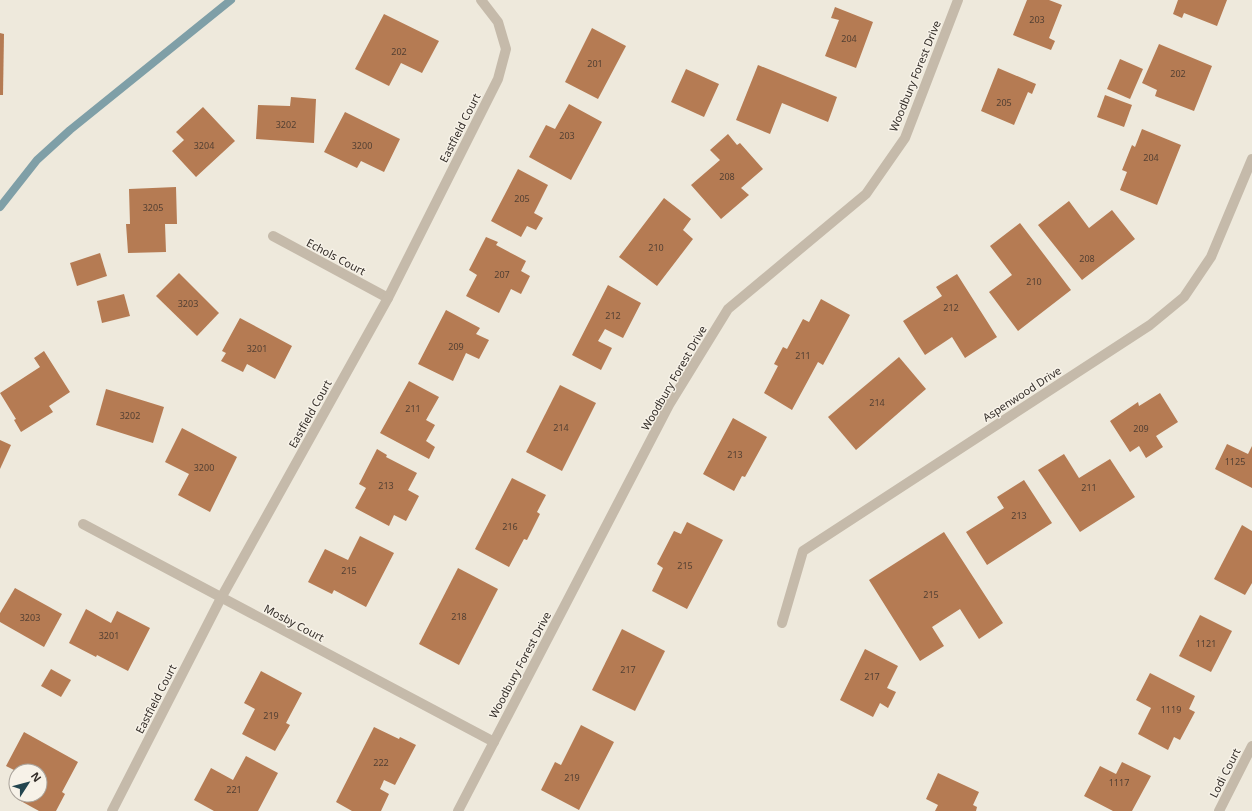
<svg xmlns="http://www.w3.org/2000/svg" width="1252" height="811" font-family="'Noto Sans',sans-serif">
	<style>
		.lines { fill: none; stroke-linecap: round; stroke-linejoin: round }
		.stream { stroke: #7f9fa7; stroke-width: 8 }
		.building { fill: #b57b53 }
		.street { stroke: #c5baaa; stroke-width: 10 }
		.labels { text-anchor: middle; stroke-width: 3; stroke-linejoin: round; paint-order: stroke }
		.number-label { font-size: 9px; fill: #544033 }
		.street-label { font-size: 11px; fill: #332d28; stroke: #f7f2e8 }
	</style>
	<rect width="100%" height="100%" fill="#eee9dc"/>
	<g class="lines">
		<!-- stream -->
		<path class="stream" d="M0,207L37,160L70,130L231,0"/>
	</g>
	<!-- building -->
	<g class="building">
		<path d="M1027,0H1049L1062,5L1049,38L1055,41L1051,50L1013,35Z"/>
		<path d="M1178,0H1227L1217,26L1184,13L1182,18L1173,14Z"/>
		<path d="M835,7L873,22L856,68L825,56L839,20L831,18Z"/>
		<path d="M384,14L439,41L422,73L401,63L389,86L355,69Z"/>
		<path d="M592,28L626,46L598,99L565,82Z"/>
		<path d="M0,33L4,34L3,95H0Z"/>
		<path d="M1159,44L1212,66L1194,111L1155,96L1157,90L1142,83Z"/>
		<path d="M1120,59L1143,69L1130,99L1107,89Z"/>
		<path d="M758,65L837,97L828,122L782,103L770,134L736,120Z"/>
		<path d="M998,68L1036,84L1032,94L1028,92L1014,125L981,111Z"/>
		<path d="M686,69L719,84L704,117L671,102Z"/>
		<path d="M1105,95L1132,105L1124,127L1097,117Z"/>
		<path d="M291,97L316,99L314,143L256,139L258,105L290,106Z"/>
		<path d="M569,104L602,122L571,180L529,157L546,125L555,129Z"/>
		<path d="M203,107L235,141L196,177L172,151L184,140L176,132Z"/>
		<path d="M345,112L400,139L384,172L361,161L357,168L324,152Z"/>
		<path d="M1142,129L1181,145L1157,205L1120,190L1127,172L1122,170L1132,145L1135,147Z"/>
		<path d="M728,134L737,145L740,143L763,169L741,188L749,195L721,219L691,185L720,160L710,150Z"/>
		<path d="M518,169L548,185L534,213L543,218L536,230L527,226L521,237L491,221Z"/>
		<path d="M176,187L177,224H165L166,252L128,253L126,224H130L129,189Z"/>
		<path d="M664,198L691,219L683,230L693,239L657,286L619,257Z"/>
		<path d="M1069,201L1089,228L1112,210L1135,239L1082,280L1038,225Z"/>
		<path d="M1020,223L1071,290L1018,331L989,292L1012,275L990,246Z"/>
		<path d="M486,237L498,242L496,245L526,261L521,271L530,276L521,294L511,289L499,313L466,296L477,275L469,270Z"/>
		<path d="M100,253L107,276L77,286L70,263Z"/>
		<path d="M179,273L219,313L197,336L156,296Z"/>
		<path d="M957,274L997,337L965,358L952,337L925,355L903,321L942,296L936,287Z"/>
		<path d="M608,285L641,303L623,338L605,329L598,341L612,348L601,370L572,355Z"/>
		<path d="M124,294L130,316L102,323L97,301Z"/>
		<path d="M821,299L850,315L823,365L818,362L792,410L764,393L778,366L774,364L783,347L787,349L803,319L809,322Z"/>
		<path d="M446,310L480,328L476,334L489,340L479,359L466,353L453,381L418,364Z"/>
		<path d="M240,318L292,346L275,379L247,364L243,372L221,361L226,353L222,351Z"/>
		<path d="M44,351L70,392L49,406L53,412L21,432L14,420L16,419L0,393L40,367L34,358Z"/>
		<path d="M899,357L926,389L856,450L828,417Z"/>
		<path d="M409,381L439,397L426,420L435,425L426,441L435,447L429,459L380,433Z"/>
		<path d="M560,385L596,403L562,471L526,452Z"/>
		<path d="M106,389L164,407L153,443L96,425Z"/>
		<path d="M1160,393L1178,422L1156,436L1163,447L1146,458L1139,446L1130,452L1110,421L1138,402L1139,406Z"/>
		<path d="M733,418L767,437L745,477L742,476L734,491L703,474Z"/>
		<path d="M182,428L237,457L210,512L178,495L189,474L165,462Z"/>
		<path d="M0,440L11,445L0,469Z"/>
		<path d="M1227,444L1248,454L1252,446V488L1215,469Z"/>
		<path d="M377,449L387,455L386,457L417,473L408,490L419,496L406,521L394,515L389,526L355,508L366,488L359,484Z"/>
		<path d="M1064,454L1079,478L1110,459L1135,497L1080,532L1038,470Z"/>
		<path d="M512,478L546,495L537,512L540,514L527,540L524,539L509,567L475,549Z"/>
		<path d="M1024,480L1052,523L987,565L966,532L1004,508L997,497Z"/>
		<path d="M687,522L723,540L687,609L652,591L663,568L657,564L674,531L681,534Z"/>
		<path d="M1242,525L1252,531V583L1245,595L1214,579Z"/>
		<path d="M944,532L1003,623L979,639L960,609L932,627L944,646L920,661L869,580Z"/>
		<path d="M360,536L394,553L366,607L334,590L332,594L308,582L325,549L348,560Z"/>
		<path d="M458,568L498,589L459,665L419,644Z"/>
		<path d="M15,588L62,614L44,647L0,622V613Z"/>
		<path d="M86,609L111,623L117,611L150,628L128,671L97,655L96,657L69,643Z"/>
		<path d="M1200,615L1232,631L1211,672L1179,656Z"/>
		<path d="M622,629L665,651L635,711L592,690Z"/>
		<path d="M865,649L898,666L887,688L896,692L888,708L880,703L873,717L840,700Z"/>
		<path d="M51,669L71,680L61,697L41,686Z"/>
		<path d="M261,671L302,693L286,723L290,725L275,751L242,734L255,709L244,703Z"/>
		<path d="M1150,673L1195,696L1189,709L1195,712L1180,740L1174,737L1168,750L1138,734L1151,708L1136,700Z"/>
		<path d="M581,725L614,742L579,810L541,790L555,762L561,765Z"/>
		<path d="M374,727L399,739L400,737L416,745L395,785L384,780L380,789L389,794L381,811H352L336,802Z"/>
		<path d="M24,732L78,762L62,792L65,794L56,811H39L19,800L22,795H40V771H16L6,766Z"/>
		<path d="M246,756L278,773L258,811H214L194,800L211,768L233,780Z"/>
		<path d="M1122,762L1151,776L1132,811H1113L1084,796L1100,766L1116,774Z"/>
		<path d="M938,773L979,792L973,805L977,807L976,811H935L938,805L926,799Z"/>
	</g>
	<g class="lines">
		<!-- street -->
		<g class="street">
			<path d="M273,236L388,298"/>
			<path d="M83,524L494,742"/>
			<path d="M782,623L803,551L1150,325L1184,297L1211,257L1252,159"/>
			<path d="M112,811L221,598L388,298L498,79L506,49L498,22L481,0"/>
			<path d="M458,811L669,405L728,309L866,194L905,138L958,0"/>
			<path d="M1219,811L1252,746"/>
		</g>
	</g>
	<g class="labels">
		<!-- number labels -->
		<g class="number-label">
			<text x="1037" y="23">203</text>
			<text x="849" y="42">204</text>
			<text x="399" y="55">202</text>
			<text x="595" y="67">201</text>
			<text x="1178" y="77">202</text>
			<text x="1004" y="106">205</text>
			<text x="286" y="128">3202</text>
			<text x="567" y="139">203</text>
			<text x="204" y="149">3204</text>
			<text x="362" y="149">3200</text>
			<text x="1151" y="161">204</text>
			<text x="727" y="180">208</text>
			<text x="522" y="202">205</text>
			<text x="153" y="211">3205</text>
			<text x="656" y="251">210</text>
			<text x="1087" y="262">208</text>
			<text x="502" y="278">207</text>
			<text x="1034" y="285">210</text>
			<text x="188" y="307">3203</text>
			<text x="951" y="311">212</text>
			<text x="613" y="319">212</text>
			<text x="456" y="350">209</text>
			<text x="257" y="352">3201</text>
			<text x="803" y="359">211</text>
			<text x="877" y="406">214</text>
			<text x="413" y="412">211</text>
			<text x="130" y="419">3202</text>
			<text x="561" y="431">214</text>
			<text x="1141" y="432">209</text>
			<text x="735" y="458">213</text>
			<text x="1235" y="465">1125</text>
			<text x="204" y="471">3200</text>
			<text x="386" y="489">213</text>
			<text x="1089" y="491">211</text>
			<text x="1019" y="519">213</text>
			<text x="510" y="530">216</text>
			<text x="685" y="569">215</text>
			<text x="349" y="574">215</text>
			<text x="931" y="598">215</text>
			<text x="459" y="620">218</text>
			<text x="30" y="621">3203</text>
			<text x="109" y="639">3201</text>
			<text x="1206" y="647">1121</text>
			<text x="628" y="673">217</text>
			<text x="872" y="680">217</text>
			<text x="1171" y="713">1119</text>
			<text x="271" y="719">219</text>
			<text x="381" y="766">222</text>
			<text x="572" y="781">219</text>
			<text x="1119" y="786">1117</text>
			<text x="234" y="793">221</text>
		</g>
		<!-- street labels -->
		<g class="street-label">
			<text transform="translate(915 76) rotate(-68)" y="4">Woodbury Forest Drive</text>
			<text transform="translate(460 128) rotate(-63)" y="4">Eastfield Court</text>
			<text transform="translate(336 257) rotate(28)" y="4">Echols Court</text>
			<text transform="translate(674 378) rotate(-60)" y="4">Woodbury Forest Drive</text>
			<text transform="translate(1022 394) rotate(-33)" y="4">Aspenwood Drive</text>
			<text transform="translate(310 414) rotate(-61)" y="4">Eastfield Court</text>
			<text transform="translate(294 623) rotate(28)" y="4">Mosby Court</text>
			<text transform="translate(520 665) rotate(-62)" y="4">Woodbury Forest Drive</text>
			<text transform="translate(156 699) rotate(-63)" y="4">Eastfield Court</text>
			<text transform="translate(1225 773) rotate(-63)" y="4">Lodi Court</text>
		</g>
	</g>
	<!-- north arrow -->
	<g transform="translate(28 783) rotate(54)"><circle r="19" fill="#f7f2e8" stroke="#a9a39b"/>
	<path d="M0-3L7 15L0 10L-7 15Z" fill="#23454f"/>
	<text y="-6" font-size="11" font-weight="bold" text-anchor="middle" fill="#332d28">N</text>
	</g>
</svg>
